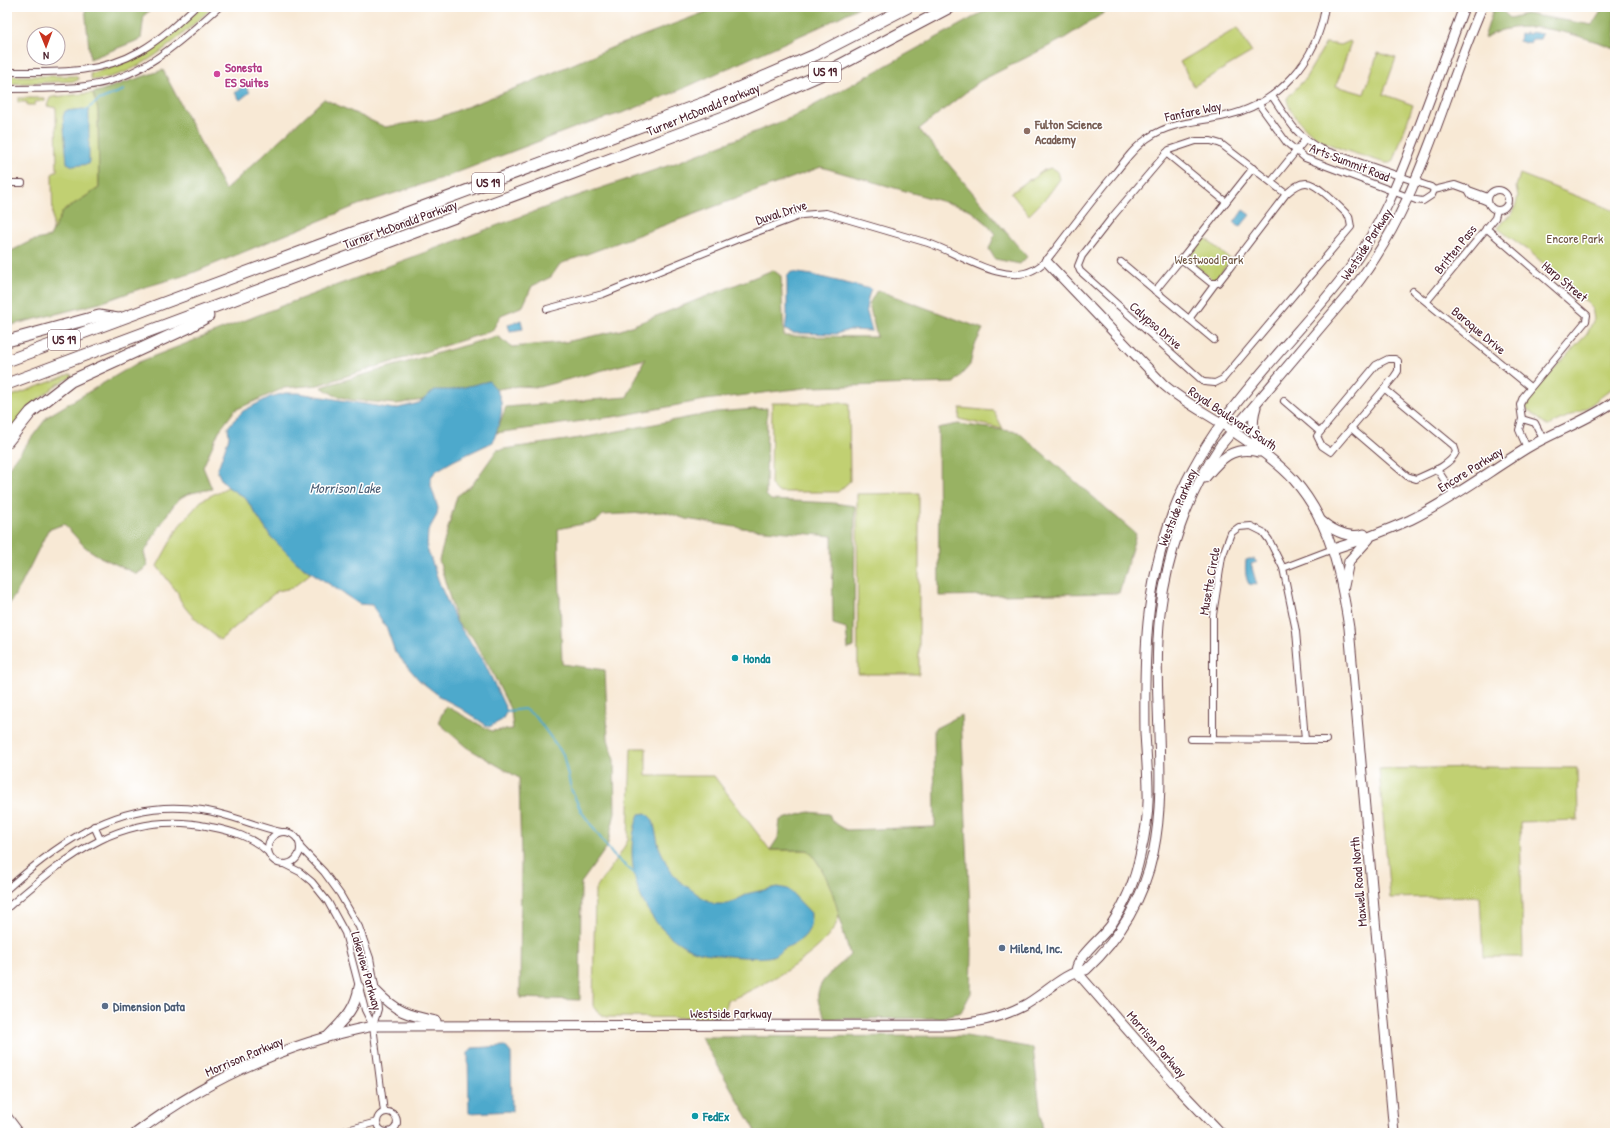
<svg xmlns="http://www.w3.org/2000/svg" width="1622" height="1140" font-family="'Patrick Hand',sans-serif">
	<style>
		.green { fill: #c1d072; stroke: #86784e }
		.forest { fill: #98b264; stroke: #716848 }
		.water { fill: #4ea9cc; stroke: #4c647c }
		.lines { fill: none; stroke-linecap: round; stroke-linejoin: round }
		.stream { stroke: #4ea9cc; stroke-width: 2 }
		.street-casing { stroke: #643d44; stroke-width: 8 }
		.secondary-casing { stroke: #643d44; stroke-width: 11 }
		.highway-casing { stroke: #643d44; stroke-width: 13 }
		.street { stroke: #fff; stroke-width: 6 }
		.secondary { stroke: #fff; stroke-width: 9 }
		.highway { stroke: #fff; stroke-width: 11 }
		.hotel-dot { fill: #d1479c; stroke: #fff; stroke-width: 1.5 }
		.education-dot { fill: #8d6e63; stroke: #fff; stroke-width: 1.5 }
		.culture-dot { fill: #0f9aa8; stroke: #fff; stroke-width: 1.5 }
		.service-dot { fill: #5c6f8a; stroke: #fff; stroke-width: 1.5 }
		.labels { text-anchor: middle; stroke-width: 3; stroke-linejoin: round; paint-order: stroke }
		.shield { fill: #fff; stroke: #80626b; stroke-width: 1 }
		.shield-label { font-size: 12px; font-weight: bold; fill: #4a1f2b }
		.hotel-label { font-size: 13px; font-weight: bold; fill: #b23c85; stroke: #fff; text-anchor: start }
		.street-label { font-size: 13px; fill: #4a1f2b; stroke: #fff }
		.education-label { font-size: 13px; font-weight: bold; fill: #785e54; stroke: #fff; text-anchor: start }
		.park-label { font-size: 13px; fill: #6e5440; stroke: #fff }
		.culture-label { font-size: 13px; font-weight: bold; fill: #0d838f; stroke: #fff; text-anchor: start }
		.service-label { font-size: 13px; font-weight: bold; fill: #4e5e75; stroke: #fff; text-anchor: start }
		.water-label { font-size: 14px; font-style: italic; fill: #4c5d73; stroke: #fff }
	</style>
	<rect width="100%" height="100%" fill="#fff"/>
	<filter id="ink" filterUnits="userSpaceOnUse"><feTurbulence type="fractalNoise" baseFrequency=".025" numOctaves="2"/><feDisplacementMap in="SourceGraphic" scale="8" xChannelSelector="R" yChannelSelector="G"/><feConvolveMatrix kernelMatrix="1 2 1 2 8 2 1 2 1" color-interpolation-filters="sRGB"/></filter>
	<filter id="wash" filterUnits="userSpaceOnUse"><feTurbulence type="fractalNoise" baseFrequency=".012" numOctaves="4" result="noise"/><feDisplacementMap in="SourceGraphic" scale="16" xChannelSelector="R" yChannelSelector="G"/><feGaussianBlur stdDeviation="0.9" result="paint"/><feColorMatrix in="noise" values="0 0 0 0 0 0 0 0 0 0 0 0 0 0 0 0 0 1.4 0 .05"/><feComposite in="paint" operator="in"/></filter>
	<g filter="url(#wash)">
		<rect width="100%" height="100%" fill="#f8e9d5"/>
		<!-- green -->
		<g class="green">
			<path d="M201,7H213C179,37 140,77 92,80L90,74L93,73C141,60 165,40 201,7Z"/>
			<path d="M1237,28L1252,52L1194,86L1180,62Z"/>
			<path d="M1350,41L1351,43L1336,86L1364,94L1378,53L1396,58L1383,94L1413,105L1394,160L1390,163H1385C1364,156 1340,150 1321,140C1309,134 1287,111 1287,98L1305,79L1326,43L1341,45Z"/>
			<path d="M7,76H75L79,79L76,81L7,84Z"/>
			<path d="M93,93L98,110L99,188L63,211L53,232L52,174L57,171L56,108L47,106L50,98L53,97Z"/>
			<path d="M18,98H45V101L35,102V105H27V102H18Z"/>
			<path d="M1051,168L1058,172L1060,179L1046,198L1029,215L1011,193L1030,179L1031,180L1044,170Z"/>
			<path d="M1520,174L1615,211V386L1588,407L1548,426L1526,409L1529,395L1587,334L1594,319L1592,308L1579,295L1528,250L1497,228L1505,219L1513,213L1518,197L1516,187Z"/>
			<path d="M1205,238L1231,260L1214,281L1187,259Z"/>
			<path d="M71,374L72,377L58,384L29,407L7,437V398Z"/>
			<path d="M772,403H849L850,481L838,492H778L771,485Z"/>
			<path d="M960,408L994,411L1003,429L959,419Z"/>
			<path d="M228,487L246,499L271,537L296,562L311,573L292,588L277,591L220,640C208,630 180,609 178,593L157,566L179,526L202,500Z"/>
			<path d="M919,493V674H858L857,494Z"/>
			<path d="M631,748H646V776H714L770,850H809C820,864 843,900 838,919C829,952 757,989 727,1001L723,1018L606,1017L597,1012L593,1005L595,890L619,856L628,840Z"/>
			<path d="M1480,767L1577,768L1578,820L1520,822L1523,957H1483L1480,896L1390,898L1379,769Z"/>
		</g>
		<!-- forest -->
		<g class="forest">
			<path d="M85,7H155L144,15L141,39L90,59Z"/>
			<path d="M719,7H859L826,24L673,93L625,112L579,126L448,176L358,205L190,274L145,287L100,303L7,326L9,252L31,241L50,237L63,211L99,188L98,110L93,93L163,70L225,190L324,99L385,127L435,119L526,84L618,45Z"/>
			<path d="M992,7H1113L1063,39L980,81L919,129L1027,257L1020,264L995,259L989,249L995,234L985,222L969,209L821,167L560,264L551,277L532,286L523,306L501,315L492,331L318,385L284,388L235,410L219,431L203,467L212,489C202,491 190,492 182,497C172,502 151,542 144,553L148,566L137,574L100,557L85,547L64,524L48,530L21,585L7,608V470L48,416L139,362L284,305L568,199L673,164L793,117Z"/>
			<path d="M1494,7H1498L1510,18L1526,14L1592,25L1604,7H1615V48C1582,37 1542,22 1507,29C1499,30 1491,35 1484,38Z"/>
			<path d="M773,270L781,276L784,336L877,337L869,304L877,290L983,329L974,347L970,365L954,383L812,387L705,400L619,416L496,433L506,407L627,397L645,359L539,387L518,386L396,404L352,400L334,395L321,387L497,336L512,347L565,342L621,330Z"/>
			<path d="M767,408L766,495L771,500L833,503L855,506L854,647L848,649L846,628L833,624L832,536L742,528L686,519L665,512L603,515L597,521L558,529L562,664L605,670L608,739L614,760L615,813L607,847L581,883L580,1000L520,998L521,860L519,778L466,747L438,722L446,706L491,731L513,729L511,711L490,668L472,637L457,623L439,560L457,496L472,485L497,450L587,437L717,412Z"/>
			<path d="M958,424L1018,432L1136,534L1119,593L939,596L938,428Z"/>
			<path d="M961,715L972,953L971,993L961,1012L940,1018L827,1019C804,987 829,976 850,955C838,918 835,880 808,850H770L778,838L780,820L809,812L829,814L832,821L846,830L935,827L934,729Z"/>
			<path d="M966,1036L1033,1048L1043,1133H757L701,1037Z"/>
		</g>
		<!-- water -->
		<g class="water">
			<path d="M1531,32L1542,34L1540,39H1532L1530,43L1527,42L1526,43L1519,41L1520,34L1524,35L1525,33L1530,34Z"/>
			<path d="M244,85L250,92L240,100L235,93Z"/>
			<path d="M83,109L89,110V164L73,166L67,163L63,117L65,111Z"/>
			<path d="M1243,210L1250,215L1240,227L1234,223Z"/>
			<path d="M791,272L812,275L871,289L868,298L866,309L872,331L849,330L836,334L793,333L785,330L787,315V277Z"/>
			<path d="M521,320L523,329L510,331L508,325Z"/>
			<path d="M489,381C509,401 501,418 493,442L453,461L436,471L431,477V486L438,508L437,515L428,531L427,548L440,585L457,623L483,660L507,711L502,720L489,727L457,706L442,698L419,680L395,652L387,629L372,605L359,604L296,562L271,537L246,499L228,487L222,481L217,471L229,437L228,427L236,418L243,411L270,397L285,393H299L394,409L419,403L435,390H452Z"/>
			<path d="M1249,559H1254L1257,562L1251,564L1257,585L1249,584C1245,578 1245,567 1246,560Z"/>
			<path d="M646,813L653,820L659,847L668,867L678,880L700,896L714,904H728L750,893L778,887L788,889L811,913C811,938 802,939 782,950C779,952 776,955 772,956C762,960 707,955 696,951C643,932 619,865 639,814Z"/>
			<path d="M505,1046L511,1053L512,1111L469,1113L468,1053L472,1048Z"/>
		</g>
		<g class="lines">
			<!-- stream -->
			<g class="stream">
				<path d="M86,110L99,100L124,90"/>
				<path d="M507,711L524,709L535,716L563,754L571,789L581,811L613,855L634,873"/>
			</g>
		</g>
	</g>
	<g filter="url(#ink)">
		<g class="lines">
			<defs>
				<g id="street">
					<path d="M7,72C53,72 99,75 140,51C161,39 178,23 195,7"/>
					<path d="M7,89C33,88 60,90 86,86C141,79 180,42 219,7"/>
					<path d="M1258,103L1287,143L1305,158L1416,200L1423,201L1432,195L1434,190L1431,187L1321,149C1296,137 1287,118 1272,96"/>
					<path d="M1166,153L1226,202"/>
					<path d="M1253,168L1181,259L1211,283H1218L1225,274L1286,194C1292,189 1298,183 1306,183C1318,183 1340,208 1349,216L1351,227L1223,379L1215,383L1204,382L1080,271L1078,266L1082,256L1113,216L1169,150L1196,141H1211L1221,144L1286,194"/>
					<path d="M1271,182L1305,140"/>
					<path d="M7,183H22"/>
					<path d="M1467,188L1471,195L1488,202"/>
					<circle cx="1498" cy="200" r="10"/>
					<path d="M1434,190L1455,185L1488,197"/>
					<path d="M1486,228L1587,315L1586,321L1523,397L1520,405L1522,419"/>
					<path d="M1121,262L1214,340"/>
					<path d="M1155,291L1181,259"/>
					<path d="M1413,291L1530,387"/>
					<path d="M1427,301L1495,218L1497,210"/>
					<path d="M547,309L603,294L738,239L802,215L826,213L928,243C957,252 1003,286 1033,270C1038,268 1042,264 1046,261C1069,232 1091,201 1115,173C1125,161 1134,147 1148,138C1170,122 1199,122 1225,116C1279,104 1317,61 1325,7"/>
					<path d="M1189,319L1215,284"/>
					<path d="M1388,359H1395L1398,361V371L1394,377L1331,452L1322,446L1317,436L1376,365Z"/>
					<path d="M1284,401L1320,432"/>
					<path d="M1351,428L1407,476L1416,479C1429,473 1450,466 1456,452L1454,446L1385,389"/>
					<path d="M1527,448L1519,430L1522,419L1535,423L1543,439"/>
					<path d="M1437,469L1454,495"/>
					<path d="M1283,568L1333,549"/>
					<path d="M1191,739L1326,740"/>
					<path d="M1213,739V615L1222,557L1231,533L1239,527L1251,526L1263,532L1269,540L1283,568L1296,631L1305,740"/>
					<path d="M94,826L100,839"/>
					<circle cx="284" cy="848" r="16"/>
					<path d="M300,847L324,872L340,894L359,927L370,958L376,991L378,1009L373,1026"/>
					<path d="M284,864L300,872L312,882L328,902L345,933L365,1010L373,1026L384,1112"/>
					<path d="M7,889C63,839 123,797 202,810C230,814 254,826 281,832"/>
					<path d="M7,908C69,855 123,808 211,827C232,831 252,837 268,852"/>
					<circle cx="387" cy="1122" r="10"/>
					<path d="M336,1133L377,1122"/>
				</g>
				<g id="secondary">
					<path d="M1046,261L1164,385C1185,403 1208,414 1230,429C1252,445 1276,460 1294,480C1331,522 1341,575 1349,628L1394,1133"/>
					<path d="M1256,407C1251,423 1253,436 1262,450"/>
					<path d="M1205,478C1221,459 1231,446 1259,452"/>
					<path d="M1320,520C1332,530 1348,539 1364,534"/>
					<path d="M1333,549C1359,541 1385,531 1410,520C1451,500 1488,472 1527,448C1555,431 1588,421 1615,401"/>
					<path d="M1344,586L1349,561L1369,539"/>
					<path d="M1076,971C1078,955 1101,939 1111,925C1125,904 1135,880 1140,856C1145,835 1149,813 1148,792C1148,772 1146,752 1145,733C1144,655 1145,589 1172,515C1208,415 1288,350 1350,268C1381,227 1399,180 1417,133C1433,91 1448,49 1464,7"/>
					<path d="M1076,971L1180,1090L1221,1133"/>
					<path d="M376,991C397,1013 408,1015 436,1021"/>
					<path d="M327,1037C343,1020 355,1011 359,987"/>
					<path d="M7,1117L19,1133"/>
					<path d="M136,1133C206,1080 287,1043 373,1026L947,1025C974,1023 998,1019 1023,1006C1043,996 1065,971 1086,970C1197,866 1146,745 1160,613C1167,555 1187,495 1220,446L1352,290C1419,207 1440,103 1482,7"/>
				</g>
				<g id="highway">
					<path d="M7,341L99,316L118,319"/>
					<path d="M7,361L706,102L815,55L908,7"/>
					<path d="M7,384L729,115L825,73L950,7"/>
					<path d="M7,442L31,412L71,381L187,328L208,316"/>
				</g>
			</defs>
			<!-- street casing -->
			<use href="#street" class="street-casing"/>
			<!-- secondary casing -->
			<use href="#secondary" class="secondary-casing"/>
			<!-- highway casing -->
			<use href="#highway" class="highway-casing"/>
			<!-- street -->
			<use href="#street" class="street"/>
			<!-- secondary -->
			<use href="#secondary" class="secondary"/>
			<!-- highway -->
			<use href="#highway" class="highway"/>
		</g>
	</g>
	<!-- markers -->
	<circle class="hotel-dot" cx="217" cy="74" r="4"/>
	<circle class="education-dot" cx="1027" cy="131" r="4"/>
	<g class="culture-dot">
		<circle cx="735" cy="658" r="4"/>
		<circle cx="695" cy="1116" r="4"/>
	</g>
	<g class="service-dot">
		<circle cx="1002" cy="948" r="4"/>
		<circle cx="105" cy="1006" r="4"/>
	</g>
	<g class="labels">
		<!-- shield labels -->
		<g class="shield">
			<rect x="809" y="62" width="32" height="20" rx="3"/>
			<rect x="472" y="173" width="32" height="20" rx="3"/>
			<rect x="48" y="330" width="32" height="20" rx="3"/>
		</g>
		<g class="shield-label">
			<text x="825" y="76">US 19</text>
			<text x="488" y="187">US 19</text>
			<text x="64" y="344">US 19</text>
		</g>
		<!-- hotel labels -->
		<g class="hotel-label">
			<text x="225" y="72">Sonesta<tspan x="225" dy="15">ES Suites</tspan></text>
		</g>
		<!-- street labels -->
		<g class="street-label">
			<text transform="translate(703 109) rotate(-22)" y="5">Turner McDonald Parkway</text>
			<text transform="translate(1193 111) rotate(-12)" y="5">Fanfare Way</text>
			<text transform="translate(1350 162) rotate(21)" y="5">Arts Summit Road</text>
			<text transform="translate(781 212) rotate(-18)" y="5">Duval Drive</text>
			<text transform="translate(400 224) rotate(-20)" y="5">Turner McDonald Parkway</text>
			<text transform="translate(1366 244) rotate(-57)" y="5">Westside Parkway</text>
			<text transform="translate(1455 249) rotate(-51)" y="5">Britten Pass</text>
			<text transform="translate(1565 281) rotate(40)" y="5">Harp Street</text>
			<text transform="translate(1156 325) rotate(41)" y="5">Calypso Drive</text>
			<text transform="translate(1479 330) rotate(40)" y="5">Baroque Drive</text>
			<text transform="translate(1233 418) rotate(34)" y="5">Royal Boulevard South</text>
			<text transform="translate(1470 469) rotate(-32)" y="5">Encore Parkway</text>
			<text transform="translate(1177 507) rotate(-68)" y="5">Westside Parkway</text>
			<text transform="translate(1209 581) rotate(-80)" y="5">Musette Circle</text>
			<text transform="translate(1358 882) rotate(-95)" y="5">Maxwell Road North</text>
			<text transform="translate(367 971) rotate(74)" y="5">Lakeview Parkway</text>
			<text x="731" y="1018">Westside Parkway</text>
			<text transform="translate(1157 1044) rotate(49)" y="5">Morrison Parkway</text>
			<text transform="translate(244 1056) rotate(-23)" y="5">Morrison Parkway</text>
		</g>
		<!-- education labels -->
		<g class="education-label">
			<text x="1035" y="129">Fulton Science<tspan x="1035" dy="15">Academy</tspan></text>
		</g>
		<!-- park labels -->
		<g class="park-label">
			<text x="1575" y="243">Encore Park</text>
			<text x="1209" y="264">Westwood Park</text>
		</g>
		<!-- culture labels -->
		<g class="culture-label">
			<text x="743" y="663">Honda</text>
			<text x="703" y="1121">FedEx</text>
		</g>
		<!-- service labels -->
		<g class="service-label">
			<text x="1010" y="953">Milend, Inc.</text>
			<text x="113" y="1011">Dimension Data</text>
		</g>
		<!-- water labels -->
		<g class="water-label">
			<text x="345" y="493">Morrison Lake</text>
		</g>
	</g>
	<!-- margin -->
	<rect width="1622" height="1140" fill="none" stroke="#fff" stroke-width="24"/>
	<!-- north arrow -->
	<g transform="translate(46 46) rotate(179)"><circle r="19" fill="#ffffff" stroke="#b7a5aa"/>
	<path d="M0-3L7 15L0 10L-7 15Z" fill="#c8321e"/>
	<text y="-6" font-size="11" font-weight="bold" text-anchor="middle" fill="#4a1f2b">N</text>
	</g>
</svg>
